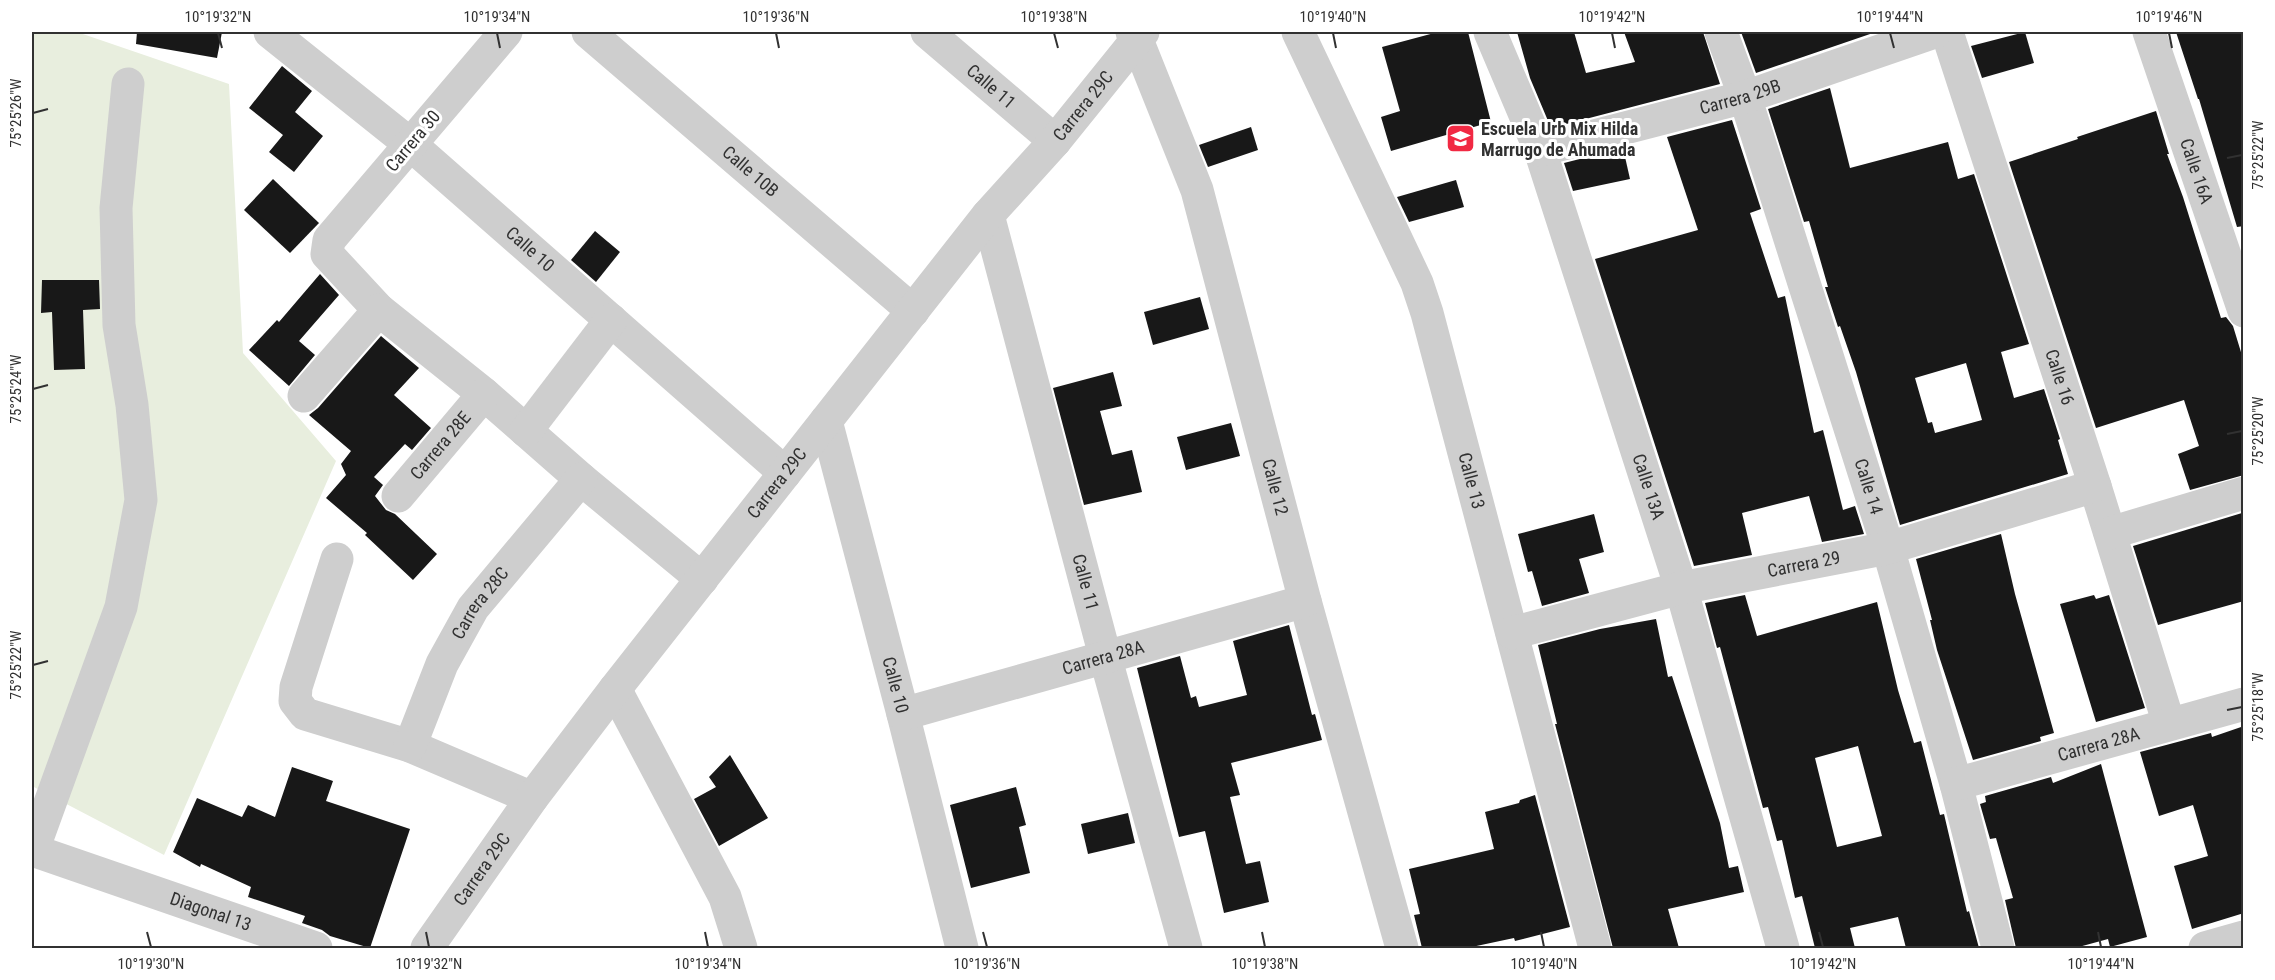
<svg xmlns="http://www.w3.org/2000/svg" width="2275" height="980" font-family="'Roboto Condensed',sans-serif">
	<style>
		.green { fill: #e8eede }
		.building { fill: #181818; fill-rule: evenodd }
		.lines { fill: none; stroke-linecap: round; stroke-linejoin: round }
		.minor { stroke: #cecece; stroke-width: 33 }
		.ticks { fill: none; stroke: #313131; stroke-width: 2 }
		.labels { text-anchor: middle; stroke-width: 6; stroke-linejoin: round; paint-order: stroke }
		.street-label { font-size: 18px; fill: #313131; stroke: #fff }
		.poi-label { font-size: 18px; font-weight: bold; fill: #313131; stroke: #fff; text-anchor: start }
		.neatline { fill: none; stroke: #313131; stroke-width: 2 }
		.ticks-label { font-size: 15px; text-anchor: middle; fill: #313131 }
	</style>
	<rect width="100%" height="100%" fill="#fff"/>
	<!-- green -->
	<path class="green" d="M32,32H77L229,84L243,353L336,461L164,855L32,786Z"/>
	<!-- building -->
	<g class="building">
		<path d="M137,32H222L217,58L136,44Z"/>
		<path d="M1438,32H1468L1491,122L1391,151L1381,117L1400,111L1382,47Z"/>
		<path d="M1517,32H1574L1586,73L1635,62L1624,32H1703L1720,84L1551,128L1530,78Z"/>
		<path d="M1741,32H1873V33L1756,73Z"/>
		<path d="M2025,32L2034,63L1982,78L1971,46Z"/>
		<path d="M2176,32H2244V226L2237,227L2199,99H2198Z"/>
		<path d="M282,66L312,91L295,112L323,136L294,172L269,152L283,135L249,108Z"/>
		<path d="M1830,88L1850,168L1948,142L1958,179L1974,174L2029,344L2001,352L2014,398L2044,389L2060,439L2058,440L2068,474L1900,525L1856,372L1840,326L1838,327L1825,287H1828L1809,221L1804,222L1768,109ZM1966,363L1982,420L1935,433L1932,422L1928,423L1915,378Z"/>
		<path d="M2156,111L2169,154H2167L2183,197L2221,318L2226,317L2233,326L2244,362V475L2190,490L2178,454L2199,446L2184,400L2096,428L2009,162L2078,139L2077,137Z"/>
		<path d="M1732,120L1761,209L1750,213L1778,298L1785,296L1814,433L1823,430L1843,510L1855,506L1864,534L1822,542L1809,496L1742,513L1752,555L1694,566L1595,259L1698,230L1667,137Z"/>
		<path d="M1251,127L1258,150L1208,167L1199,145Z"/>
		<path d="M1623,148L1630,179L1573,191L1564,163Z"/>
		<path d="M273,179L319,223L290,253L244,210Z"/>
		<path d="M1456,180L1464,207L1409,222L1397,197Z"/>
		<path d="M595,231L620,252L596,282L571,260Z"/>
		<path d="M320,274L339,295L299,341L315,355L289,386L249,350L277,320L279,322Z"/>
		<path d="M42,280H99L100,309L83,310L85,369L54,370L52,312L41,313Z"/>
		<path d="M1200,297L1209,329L1153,345L1144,312Z"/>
		<path d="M381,336L419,368L394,395L431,428L412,450L405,444L374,477L383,485L375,496L386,510L395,514L437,554L413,580L365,535L367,533L326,498L346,475L341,464L351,451L309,415L318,408Z"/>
		<path d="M1113,372L1122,406L1100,411L1112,455L1132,450L1142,492L1084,505L1053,388Z"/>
		<path d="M1231,423L1240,456L1186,470L1177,437Z"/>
		<path d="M2242,513L2244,601L2158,625L2133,546Z"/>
		<path d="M1594,514L1604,552L1579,559L1589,593L1542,606L1532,571L1528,572L1518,534Z"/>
		<path d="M2001,534L2015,594L2054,733L2040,737L2041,741L1973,760L1937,650L1930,620H1932L1916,559Z"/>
		<path d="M1745,595L1757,636L1877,602L1898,690L1914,743L1921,741L1940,815L1944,814L1967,912L1969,911L1979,948H1906L1898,917L1850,928L1855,948H1815L1802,896L1795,898L1782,840L1777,841L1768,807L1763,808L1720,647L1717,648L1705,603ZM1858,746L1882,836L1837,847L1815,758Z"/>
		<path d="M2094,595L2096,599L2109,595L2145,708L2096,722L2060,604Z"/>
		<path d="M1656,619L1668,677L1672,676L1720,823L1729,868L1738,866L1744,892L1668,909L1679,948H1613L1555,724H1557L1538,645L1600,629Z"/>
		<path d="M1289,625L1312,715L1315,714L1322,740L1231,763L1240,795L1230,797L1246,864L1260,861L1269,902L1224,913L1205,831L1179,837L1137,668L1180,656L1191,698L1196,696L1199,707L1247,695L1233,641Z"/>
		<path d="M2244,726V913L2192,929L2174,866L2208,856L2193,805L2159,816L2140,752L2211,733L2212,737Z"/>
		<path d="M730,755L768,818L719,846L694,799L716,787L709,777Z"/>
		<path d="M2101,764L2147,937L2110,947L2108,939L2075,948H2016L2005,900L2013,898L1996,838L1990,839L1980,804L1986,802L1985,796L2051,777L2053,783Z"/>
		<path d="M292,767L333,781L326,801L410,829L370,948L330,936L322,930L302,923L305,916L248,897L251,887L201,864L200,867L173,852L197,798L242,817L248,805L275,817Z"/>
		<path d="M1016,787L1026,825L1019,827L1030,873L971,888L950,805Z"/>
		<path d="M1535,795L1570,927L1515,941L1514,938L1467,948H1422L1414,915L1420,914L1409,869L1494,849L1485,812L1519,803L1520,800Z"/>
		<path d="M1128,813L1135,843L1088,854L1081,824Z"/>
	</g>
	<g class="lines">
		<!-- minor -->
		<g class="minor">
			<path id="s1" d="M270,32L410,144L785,473"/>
			<path d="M506,32L329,240L327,254L379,310L484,394L581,479L702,579"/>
			<path id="s2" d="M588,32L913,311"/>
			<path id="s3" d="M927,32L1055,141"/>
			<path id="s4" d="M1132,32L1137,40L1197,190L1305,601L1402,948"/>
			<path id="s5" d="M1298,32L1417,283L1427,313L1595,948"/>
			<path id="s6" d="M1490,32L1540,150L1681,588L1783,948"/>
			<path id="s7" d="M1721,32L1745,97L1888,548L1956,784L1998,948"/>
			<path id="s8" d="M1947,32L2095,486L2169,724"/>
			<path id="s9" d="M2149,32L2244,311"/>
			<path id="s10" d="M1540,150L1745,97L1935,32"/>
			<path id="s11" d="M988,215L1105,656L1186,948"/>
			<path d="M304,396L379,310"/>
			<path id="s12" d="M826,421L903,714L962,948"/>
			<path d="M526,431L611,320"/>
			<path id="s13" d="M398,496L484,394"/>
			<path d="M2110,533L2244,493"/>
			<path d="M337,559L296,687L295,701L305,714L410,746L532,798"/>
			<path id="s14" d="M1512,633L1681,588L1888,548L2095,486"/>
			<path d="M615,689L725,897L741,948"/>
			<path id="s15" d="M903,714L1305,601"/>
			<path id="s16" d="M410,746L442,664L473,608L581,479"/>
			<path id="s17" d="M1956,784L2244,704"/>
			<path id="s18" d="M32,850L316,948"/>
			<path d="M33,850L121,607L141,500L132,405L119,325L116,208L128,84"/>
			<path id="s19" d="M427,948L532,798L615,689L988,215L1055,141L1143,32"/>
			<path d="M2205,948L2244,937"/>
		</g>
	</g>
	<!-- ticks -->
	<path class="ticks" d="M218,33L222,48M497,33L500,48M776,33L779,48M1054,33L1058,48M1333,33L1336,48M1612,33L1615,48M1890,33L1894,48M2169,33L2172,48M33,113L48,109M2227,158L2242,155M33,389L48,385M2227,434L2242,431M33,665L48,661M2227,710L2242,707M147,932L151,947M426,932L429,947M705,932L708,947M983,932L987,947M1262,932L1265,947M1541,932L1544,947M1819,932L1823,947M2098,932L2101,947"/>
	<!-- icons -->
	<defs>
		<symbol id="school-square" viewBox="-11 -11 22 22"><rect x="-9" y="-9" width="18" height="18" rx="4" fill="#f12943" stroke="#fff"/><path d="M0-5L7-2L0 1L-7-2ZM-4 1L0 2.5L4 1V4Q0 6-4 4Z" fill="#fff"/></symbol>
	</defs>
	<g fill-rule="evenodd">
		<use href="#school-square" x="1444" y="122" width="33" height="33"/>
	</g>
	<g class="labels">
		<!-- street labels -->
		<g class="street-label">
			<text dy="6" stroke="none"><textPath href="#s3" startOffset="84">Calle 11</textPath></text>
			<text dy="6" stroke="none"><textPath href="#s10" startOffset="207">Carrera 29B</textPath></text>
			<text dy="6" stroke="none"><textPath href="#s19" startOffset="1068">Carrera 29C</textPath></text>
			<text transform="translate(413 141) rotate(-50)" y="6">Carrera 30</text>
			<text dy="6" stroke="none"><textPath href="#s2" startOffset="214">Calle 10B</textPath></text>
			<text dy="6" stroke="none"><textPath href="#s9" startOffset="147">Calle 16A</textPath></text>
			<text dy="6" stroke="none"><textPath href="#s1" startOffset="339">Calle 10</textPath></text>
			<text dy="6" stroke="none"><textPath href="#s8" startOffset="363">Calle 16</textPath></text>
			<text dy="6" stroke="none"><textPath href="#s13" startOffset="66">Carrera 28E</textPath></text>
			<text dy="6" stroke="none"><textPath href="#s5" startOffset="483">Calle 13</textPath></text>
			<text dy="6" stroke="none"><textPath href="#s19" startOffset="582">Carrera 29C</textPath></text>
			<text dy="6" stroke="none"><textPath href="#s6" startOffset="482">Calle 13A</textPath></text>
			<text dy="6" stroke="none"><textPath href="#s4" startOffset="478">Calle 12</textPath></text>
			<text dy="6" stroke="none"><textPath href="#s7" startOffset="478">Calle 14</textPath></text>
			<text dy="6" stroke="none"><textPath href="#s14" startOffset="300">Carrera 29</textPath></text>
			<text dy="6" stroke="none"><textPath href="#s11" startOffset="380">Calle 11</textPath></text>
			<text dy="6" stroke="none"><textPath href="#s16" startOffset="160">Carrera 28C</textPath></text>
			<text dy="6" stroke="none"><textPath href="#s15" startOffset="208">Carrera 28A</textPath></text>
			<text dy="6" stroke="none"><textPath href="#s12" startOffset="273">Calle 10</textPath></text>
			<text dy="6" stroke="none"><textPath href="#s17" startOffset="148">Carrera 28A</textPath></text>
			<text dy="6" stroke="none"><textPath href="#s19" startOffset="96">Carrera 29C</textPath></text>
			<text dy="6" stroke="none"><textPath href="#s18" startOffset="189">Diagonal 13</textPath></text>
		</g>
		<!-- poi labels -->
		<g class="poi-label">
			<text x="1481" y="135">Escuela Urb Mix Hilda<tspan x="1481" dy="21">Marrugo de Ahumada</tspan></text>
		</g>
	</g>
	<!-- border -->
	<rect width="2275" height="980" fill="none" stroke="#ffffff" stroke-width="66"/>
	<rect x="33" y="33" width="2209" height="914" class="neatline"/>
	<g class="ticks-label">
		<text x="218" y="22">10°19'32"N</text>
		<text x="497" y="22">10°19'34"N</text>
		<text x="776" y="22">10°19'36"N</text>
		<text x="1054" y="22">10°19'38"N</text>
		<text x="1333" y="22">10°19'40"N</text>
		<text x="1612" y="22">10°19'42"N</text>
		<text x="1890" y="22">10°19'44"N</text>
		<text x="2169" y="22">10°19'46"N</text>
		<text transform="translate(16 113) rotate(-90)" y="5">75°25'26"W</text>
		<text transform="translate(2258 155) rotate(-90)" y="5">75°25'22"W</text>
		<text transform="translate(16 389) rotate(-90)" y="5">75°25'24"W</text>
		<text transform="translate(2258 431) rotate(-90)" y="5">75°25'20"W</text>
		<text transform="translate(16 665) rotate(-90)" y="5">75°25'22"W</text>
		<text transform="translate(2258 707) rotate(-90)" y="5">75°25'18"W</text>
		<text x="151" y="969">10°19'30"N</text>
		<text x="429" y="969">10°19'32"N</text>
		<text x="708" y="969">10°19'34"N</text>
		<text x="987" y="969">10°19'36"N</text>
		<text x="1265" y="969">10°19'38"N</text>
		<text x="1544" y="969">10°19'40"N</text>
		<text x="1823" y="969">10°19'42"N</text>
		<text x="2101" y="969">10°19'44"N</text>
	</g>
</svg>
